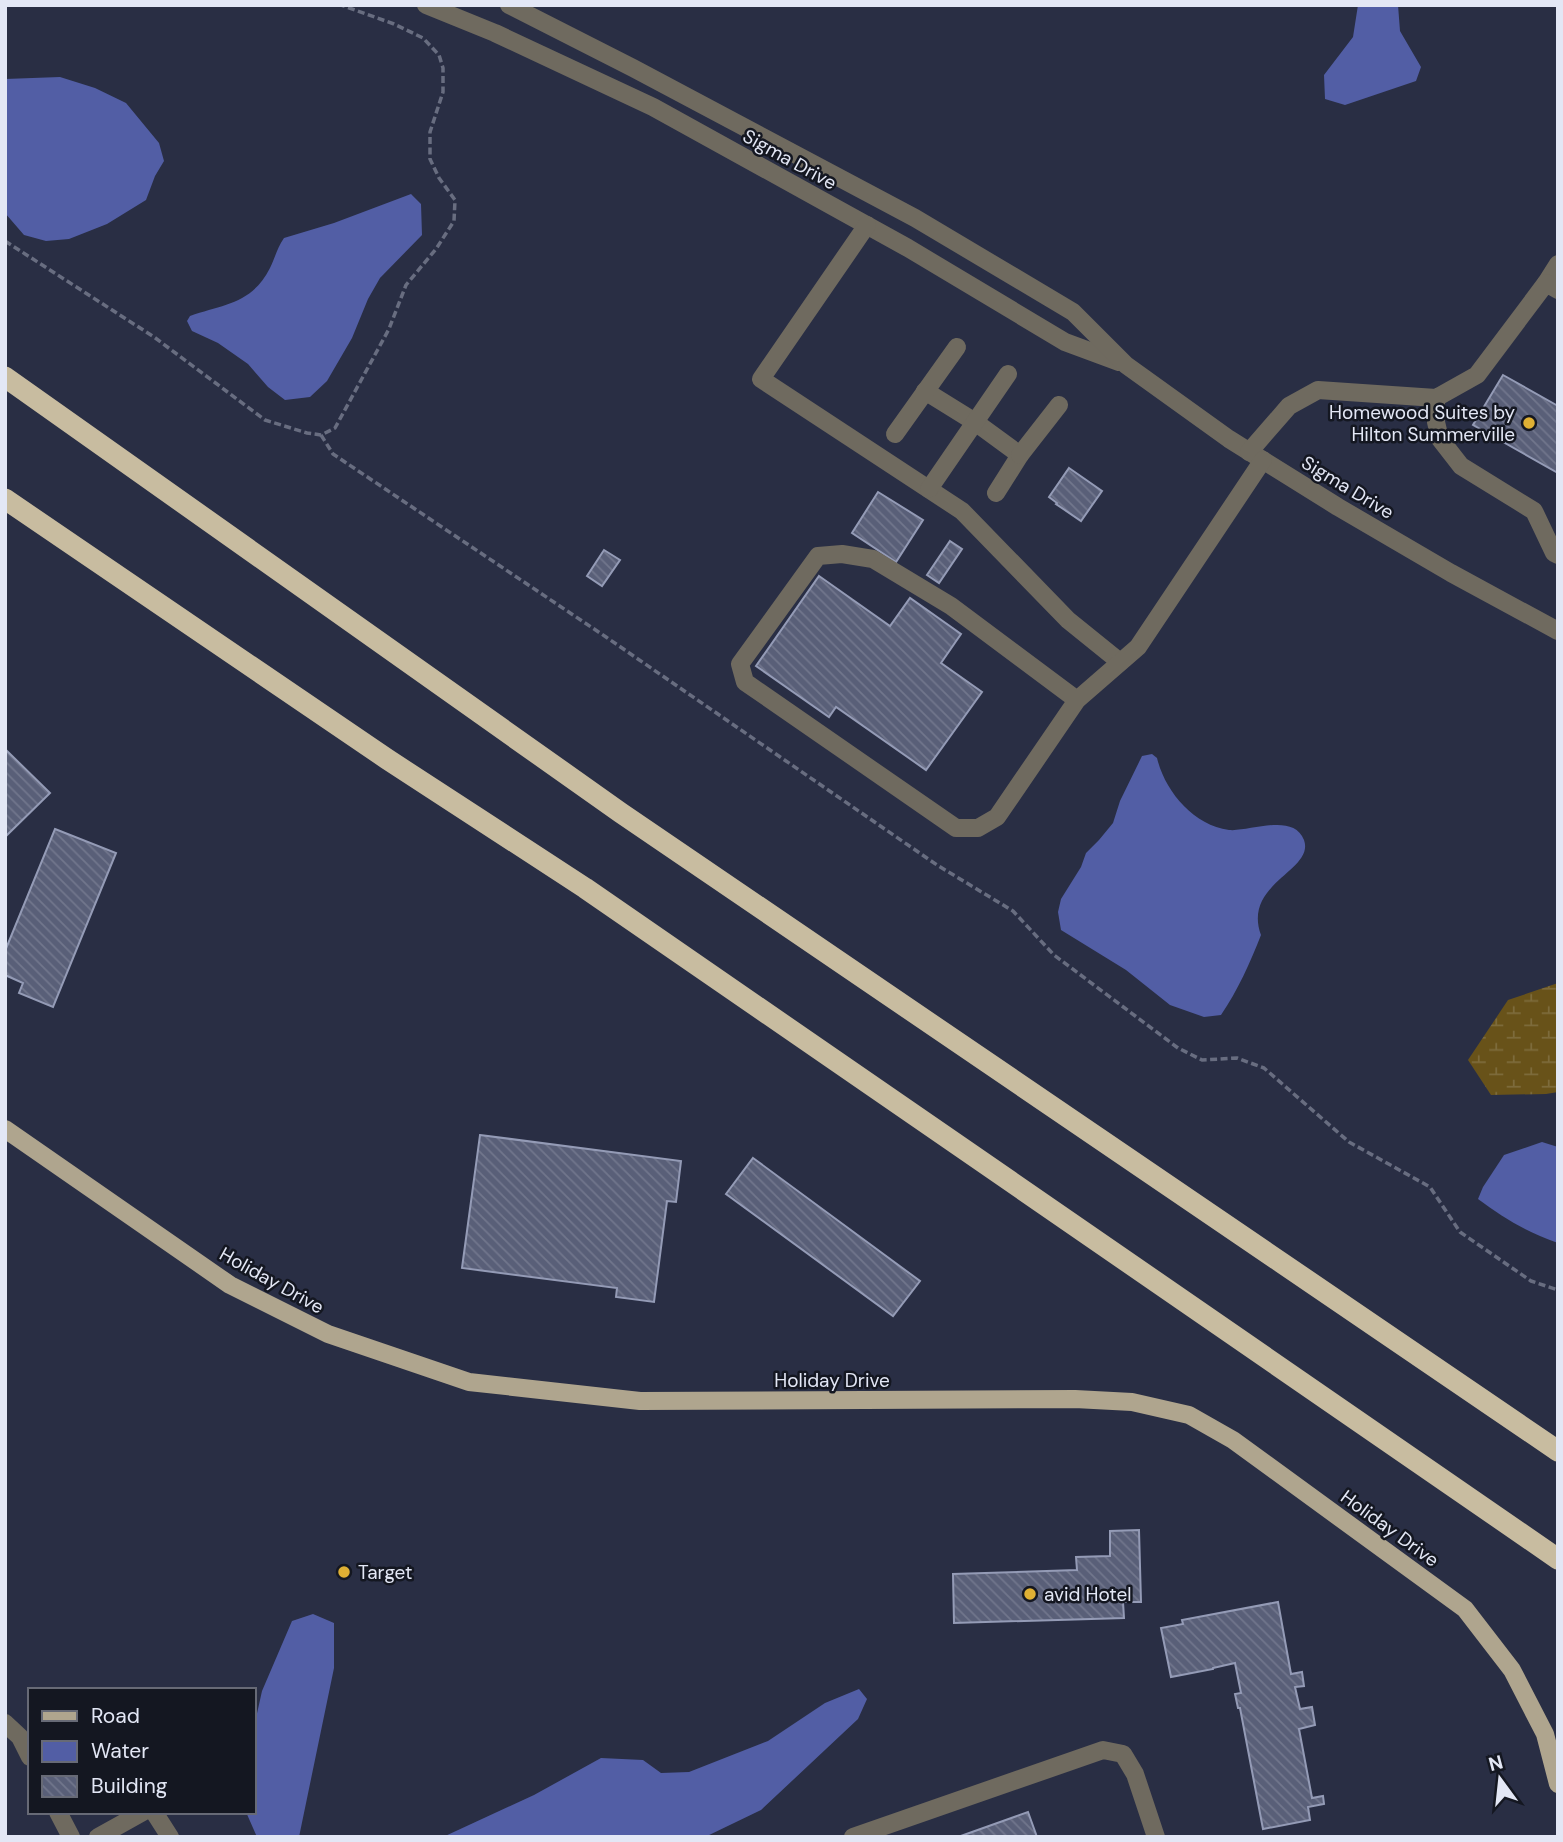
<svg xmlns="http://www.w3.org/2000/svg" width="1563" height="1842" font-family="'DM Sans',sans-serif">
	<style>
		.wetland { fill: url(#wetland-marsh) }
		.water { fill: #525ea5 }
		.building { fill: url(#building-back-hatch); stroke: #949bb6; stroke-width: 2 }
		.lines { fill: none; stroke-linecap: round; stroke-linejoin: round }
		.path { stroke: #686d80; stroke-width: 3.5; stroke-dasharray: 7 3.5; stroke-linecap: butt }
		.minor { stroke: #6f6a5f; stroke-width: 18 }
		.major { stroke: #afa58e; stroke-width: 18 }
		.highway { stroke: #c8bca0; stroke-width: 21 }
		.poi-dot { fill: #dfb034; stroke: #141721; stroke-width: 2.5 }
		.labels { text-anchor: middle; stroke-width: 5; stroke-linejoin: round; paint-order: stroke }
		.street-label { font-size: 19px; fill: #e3e7f5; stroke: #141721 }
		.poi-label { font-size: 19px; fill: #e3e7f5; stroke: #141721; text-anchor: start }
	</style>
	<defs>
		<pattern id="wetland-marsh" width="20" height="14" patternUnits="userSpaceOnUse" patternTransform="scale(1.75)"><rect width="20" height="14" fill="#685219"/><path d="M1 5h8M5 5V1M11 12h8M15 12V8" fill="none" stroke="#7d6b3b"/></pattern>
		<pattern id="building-back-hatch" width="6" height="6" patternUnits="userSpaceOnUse" patternTransform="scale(1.75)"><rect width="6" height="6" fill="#595f78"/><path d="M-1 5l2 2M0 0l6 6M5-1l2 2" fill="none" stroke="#71768c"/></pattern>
	</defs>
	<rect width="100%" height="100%" fill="#292e44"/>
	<!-- wetland -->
	<path class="wetland" d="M1558,983V1092L1546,1094L1491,1095L1468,1060L1508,1000Z"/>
	<!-- water -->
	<g class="water">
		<path d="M1358,5H1398L1400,31L1421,67L1416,81L1345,105L1325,99L1324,75L1353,37Z"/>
		<path d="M60,77L95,88L126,103L159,143L164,161L155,176L146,200L107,224L69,239L46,241L24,235L5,213V79Z"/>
		<path d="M411,194L421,204L422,235L380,278L368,299L352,338L327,381L310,397L285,400L268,387L248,364L218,343L192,331L187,321L190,316C224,304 252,304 270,268C275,258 277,248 284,238L334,223Z"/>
		<path d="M1152,754L1157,758C1165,791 1193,825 1229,830C1250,832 1293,812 1304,840C1315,871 1242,883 1261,935C1250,963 1238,990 1221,1015L1204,1017L1170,1005L1126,970L1061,930L1058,912L1061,899L1081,867L1086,853L1099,840L1113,823L1120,801L1142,756Z"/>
		<path d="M1542,1142L1558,1147V1243C1528,1233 1502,1217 1478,1199L1483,1187L1504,1155Z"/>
		<path d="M313,1614L334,1623V1668L299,1837H257L246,1812H254V1727L262,1691L292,1621Z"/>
		<path d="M859,1689L867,1699L858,1719L761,1810L705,1837H443L534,1795L601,1758L643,1760L661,1773L689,1772L768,1741L825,1703Z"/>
	</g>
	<!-- building -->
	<g class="building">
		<path d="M1503,375L1558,406V473L1473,425Z"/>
		<path d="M1069,468L1102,491L1081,521L1056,504L1057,503L1049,497Z"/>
		<path d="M878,492L923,520L896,562L852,533Z"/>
		<path d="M950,541L962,549L939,583L927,575Z"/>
		<path d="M604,550L620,560L602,586L587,576Z"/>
		<path d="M819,576L890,626L910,598L961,634L941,663L982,692L926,770L836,707L829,717L756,666Z"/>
		<path d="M5,749L50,793L5,837Z"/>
		<path d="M55,829L116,853L53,1007L19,993L23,983L5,975V951Z"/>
		<path d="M480,1135L681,1161L676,1202L667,1201L654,1302L616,1297L617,1288L462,1268Z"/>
		<path d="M753,1158L920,1281L893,1316L726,1194Z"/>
		<path d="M1139,1530L1141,1602H1123L1124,1618L954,1623L953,1574L1077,1570L1076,1557L1110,1556V1531Z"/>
		<path d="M1278,1602L1291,1674L1302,1672L1304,1686L1295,1687L1300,1709L1312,1707L1315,1725L1299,1729L1312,1798L1323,1796L1324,1804L1308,1807L1310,1820L1263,1829L1240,1708H1238L1235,1694L1241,1693L1235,1663L1213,1668V1669L1171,1677L1161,1628L1183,1624L1182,1620Z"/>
		<path d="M1028,1812L1037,1837H958Z"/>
	</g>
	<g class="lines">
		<!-- path -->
		<g class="path">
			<path d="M5,241L154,337L265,420L307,433L321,435L335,428L389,329L406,285L436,249L454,221L455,200L439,178L430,159V132L443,92V68L439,55L423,38L394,24L341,5"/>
			<path d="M321,435L333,454L606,637L937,865L1013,911L1054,955L1178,1048L1202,1060L1237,1058L1264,1068L1349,1142L1430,1187L1460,1232L1531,1281L1558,1290"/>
		</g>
		<!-- minor -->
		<g class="minor">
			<path d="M426,5L495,33L653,107L908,248L1065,342L1119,362"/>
			<path d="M509,5L633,68L915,218L1073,312L1126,365L1229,439L1338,507L1451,573L1558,631"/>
			<path d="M867,225L761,379L962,511L1068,620L1120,662"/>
			<path d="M1546,283L1558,264"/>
			<path d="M925,391L975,422L1020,455L996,493"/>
			<path d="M1436,398V422L1440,439L1461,466L1534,511L1554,553L1558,555"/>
			<path d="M895,434L957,347"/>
			<path d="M1249,452L1289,406L1318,390L1436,398L1477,375L1546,283L1558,290"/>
			<path d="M1020,455L1059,405"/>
			<path d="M929,489L1008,374"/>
			<path d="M1077,700L951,606L873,559L842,554L818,556L740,664L745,682L956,828H978L997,817L1077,700L1138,647L1263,460"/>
			<path d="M5,1723L20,1737L30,1757"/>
			<path d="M58,1812L71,1837"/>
			<path d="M154,1812L170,1837"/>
			<path d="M98,1837L143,1812"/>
			<path d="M853,1837L1103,1750L1123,1754L1135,1774L1156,1837"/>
		</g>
		<!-- major -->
		<path class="major" d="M5,1129L230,1285L328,1334L469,1382L640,1401L1075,1399L1132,1402L1189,1415L1233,1440L1465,1609L1512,1670L1545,1734L1558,1784"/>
		<!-- highway -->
		<g class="highway">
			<path d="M5,377L621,813L1558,1451"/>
			<path d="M5,499L387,759L585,888L1558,1559"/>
		</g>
	</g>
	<!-- markers -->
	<g class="poi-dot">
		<circle cx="1529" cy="423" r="7"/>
		<circle cx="344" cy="1572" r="7"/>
		<circle cx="1030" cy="1594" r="7"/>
	</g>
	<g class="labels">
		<!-- street labels -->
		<g class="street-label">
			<text transform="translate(790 159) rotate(29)" y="7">Sigma Drive</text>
			<text transform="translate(1348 487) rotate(31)" y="7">Sigma Drive</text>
			<text transform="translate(272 1280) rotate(29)" y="7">Holiday Drive</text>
			<text x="832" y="1387">Holiday Drive</text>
			<text transform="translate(1390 1528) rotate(36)" y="7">Holiday Drive</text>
		</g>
		<!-- poi labels -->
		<g class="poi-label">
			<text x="1515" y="419" text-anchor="end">Homewood Suites by<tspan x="1515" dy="22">Hilton Summerville</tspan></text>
			<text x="358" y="1579">Target</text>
			<text x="1044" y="1601">avid Hotel</text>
		</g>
	</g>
	<!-- border -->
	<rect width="1563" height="1842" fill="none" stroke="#e3e7f5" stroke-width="14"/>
	<!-- legend -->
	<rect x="28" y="1688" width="228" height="126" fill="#141721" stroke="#676a76" stroke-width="2"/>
	<rect x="42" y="1711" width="35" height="10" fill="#afa58e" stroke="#676a76" stroke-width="2"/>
	<text x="91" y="1723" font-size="21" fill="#e3e7f5">Road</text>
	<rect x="42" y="1741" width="35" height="21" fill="#525ea5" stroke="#676a76" stroke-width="2"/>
	<text x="91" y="1758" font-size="21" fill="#e3e7f5">Water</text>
	<rect x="42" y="1776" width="35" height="21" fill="url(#building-back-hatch)" stroke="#676a76" stroke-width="2"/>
	<text x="91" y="1793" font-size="21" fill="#e3e7f5">Building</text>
	<!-- north arrow -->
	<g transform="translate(1500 1779) rotate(345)" stroke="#141721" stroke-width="5" paint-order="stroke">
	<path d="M0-5L12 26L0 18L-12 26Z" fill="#e3e7f5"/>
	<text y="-10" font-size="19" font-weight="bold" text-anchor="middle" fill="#e3e7f5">N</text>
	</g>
</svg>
